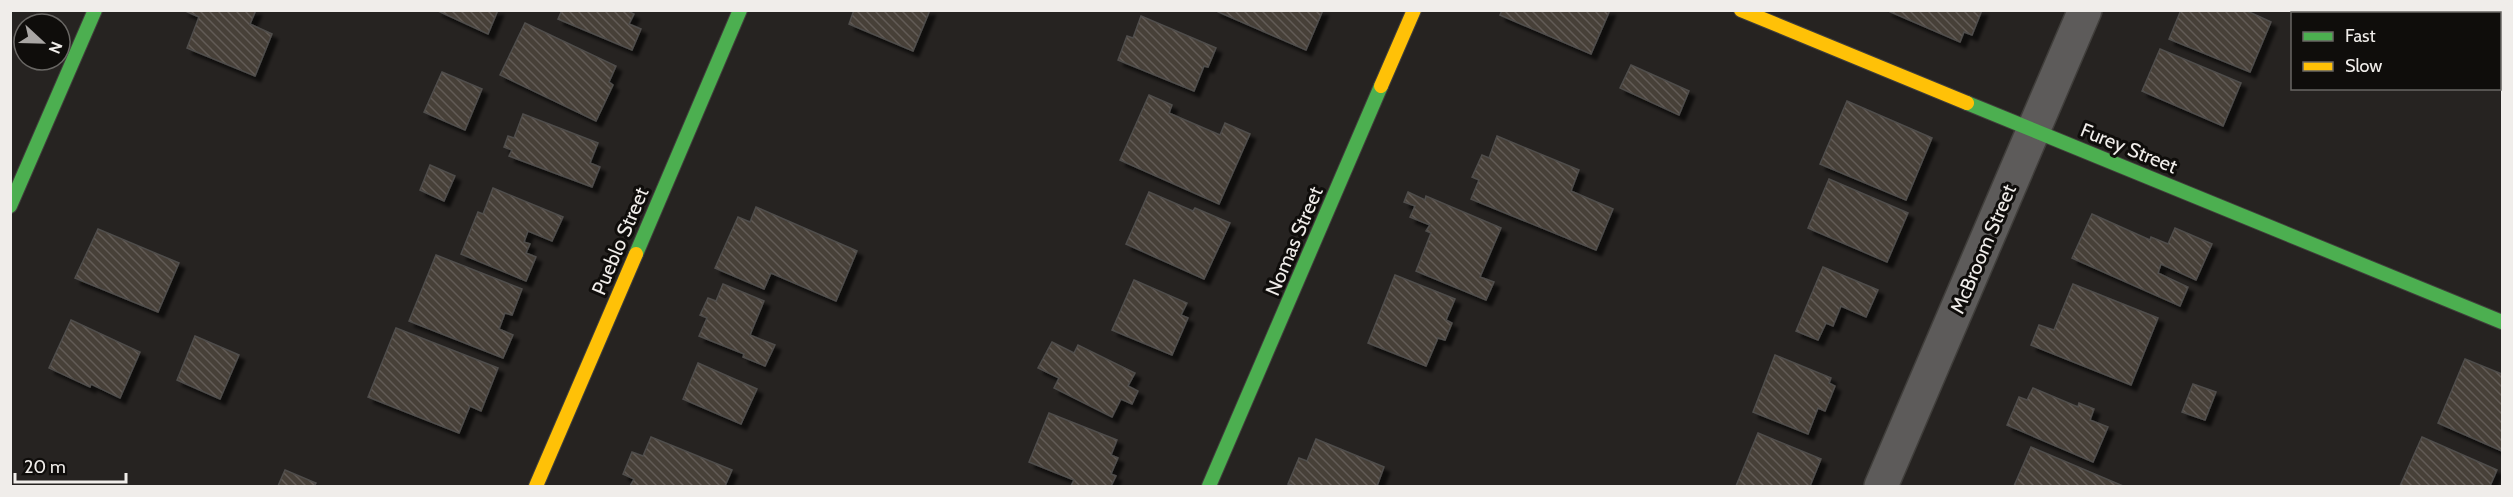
<svg xmlns="http://www.w3.org/2000/svg" width="2513" height="497" font-family="Cabin,sans-serif">
	<style>
		.building { fill: url(#building-back-hatch); stroke: #4f4d4b; stroke-width: 1.5; filter: url(#shadow) }
		.lines { fill: none; stroke-linecap: round; stroke-linejoin: round }
		.street-casing { stroke: #403e3b; stroke-width: 36 }
		.fast-casing { stroke: #403e3b; stroke-width: 16 }
		.slow-casing { stroke: #403e3b; stroke-width: 16 }
		.street { stroke: #5d5b5a; stroke-width: 33 }
		.fast { stroke: #4caf50; stroke-width: 14 }
		.slow { stroke: #ffc107; stroke-width: 14 }
		.labels { text-anchor: middle; stroke-width: 6; stroke-linejoin: round; paint-order: stroke }
		.street-label { font-size: 20px; fill: #f0edea; stroke: #0f0d0b }
	</style>
	<defs>
		<pattern id="building-back-hatch" width="6" height="6" patternUnits="userSpaceOnUse" patternTransform="scale(1.5)"><rect width="6" height="6" fill="#473f38"/><path d="M-1 5l2 2M0 0l6 6M5-1l2 2" fill="none" stroke="#625b55"/></pattern>
		<filter id="shadow"><feDropShadow dx="5.5" dy="5.5" stdDeviation="1.5" flood-color="#0009"/></filter>
	</defs>
	<rect width="100%" height="100%" fill="#262321"/>
	<!-- building -->
	<g class="building">
		<path d="M183,10H256L250,24L272,34L255,76L187,48L199,17Z"/>
		<path d="M436,10H498L488,34Z"/>
		<path d="M562,10H626L634,14L629,24L641,29L632,50L558,19Z"/>
		<path d="M854,10H930L913,51L849,24Z"/>
		<path d="M1214,10H1323L1306,50Z"/>
		<path d="M1502,10H1610L1591,54L1500,15Z"/>
		<path d="M1886,10H1982L1972,35L1964,32L1960,42Z"/>
		<path d="M2181,10H2245L2271,22L2250,72L2169,39Z"/>
		<path d="M1141,16L1216,48L1208,67L1204,66L1194,91L1118,60L1127,36L1133,38Z"/>
		<path d="M525,23L616,66L609,82L613,85L596,121L500,75Z"/>
		<path d="M2160,49L2241,83L2223,126L2142,91Z"/>
		<path d="M1631,65L1689,91L1679,115L1620,88Z"/>
		<path d="M442,72L482,89L465,130L424,112Z"/>
		<path d="M1149,95L1172,105L1169,113L1220,135L1225,123L1250,134L1219,204L1120,160Z"/>
		<path d="M1847,101L1932,138L1906,200L1820,164Z"/>
		<path d="M523,114L598,143L590,163L600,167L592,187L509,156L512,150L504,147L508,136L514,138Z"/>
		<path d="M1497,136L1579,170L1571,191L1613,209L1596,250L1471,199L1479,180L1472,177L1482,155L1489,158Z"/>
		<path d="M430,165L455,176L444,201L420,190Z"/>
		<path d="M1829,179L1908,213L1887,262L1808,228Z"/>
		<path d="M493,188L563,217L552,241L528,231L524,242L530,244L526,253L536,257L526,281L461,254L478,212L483,214Z"/>
		<path d="M1149,192L1193,211L1195,208L1230,223L1204,279L1126,244Z"/>
		<path d="M1408,192L1425,200L1426,196L1501,228L1480,277L1494,282L1486,300L1416,271L1431,233L1426,231L1430,225L1410,217L1415,206L1404,202Z"/>
		<path d="M756,207L857,251L836,301L771,273L764,289L715,268L738,217L750,222Z"/>
		<path d="M2092,214L2150,240L2151,237L2168,244L2175,228L2212,244L2196,280L2161,264L2158,273L2188,287L2180,306L2072,258Z"/>
		<path d="M98,229L179,263L158,312L75,278Z"/>
		<path d="M436,255L522,289L512,315L505,313L499,329L513,335L503,358L409,321Z"/>
		<path d="M1823,267L1878,290L1866,317L1841,306L1833,326L1826,323L1818,340L1796,331Z"/>
		<path d="M1395,275L1455,299L1446,320L1452,323L1445,340L1438,338L1426,366L1368,343Z"/>
		<path d="M1134,280L1187,303L1181,315L1188,318L1172,355L1112,330Z"/>
		<path d="M723,284L764,301L750,335L775,345L765,366L743,357L744,354L699,336L707,318L700,315L708,298L716,301Z"/>
		<path d="M2073,284L2158,318L2131,385L2031,345L2039,325L2054,330Z"/>
		<path d="M71,320L140,352L120,398L91,384L90,387L49,368Z"/>
		<path d="M396,328L498,368L481,411L470,406L459,433L368,397Z"/>
		<path d="M195,336L239,355L220,399L177,380Z"/>
		<path d="M1052,342L1074,353L1078,345L1135,373L1128,386L1138,391L1132,404L1121,399L1112,417L1054,388L1059,378L1038,368Z"/>
		<path d="M1775,355L1831,378L1829,383L1835,386L1825,411L1818,408L1808,434L1753,412Z"/>
		<path d="M2465,359L2502,374V451L2438,423Z"/>
		<path d="M698,363L757,389L741,424L683,399Z"/>
		<path d="M2193,384L2216,392L2205,420L2182,412Z"/>
		<path d="M2033,388L2078,407L2079,403L2094,409L2090,420L2108,427L2093,462L2007,425L2019,397L2027,400Z"/>
		<path d="M1049,413L1117,440L1111,455L1118,458L1111,474L1116,476L1111,486H1071L1074,480L1029,462Z"/>
		<path d="M1758,433L1821,459L1810,486H1736Z"/>
		<path d="M651,437L732,470L725,486H630L634,479L623,474L632,452L643,456Z"/>
		<path d="M2422,437L2497,470L2490,486H2400Z"/>
		<path d="M1316,439L1384,467L1377,486H1295L1288,484L1299,458L1307,461Z"/>
		<path d="M2031,447L2123,486H2014Z"/>
		<path d="M285,470L316,483L314,486H278Z"/>
	</g>
	<g class="lines">
		<defs>
			<path id="street" d="M1881,486L2085,10"/>
			<g id="fast">
				<path d="M1967,103L2502,322"/>
				<path d="M10,206L95,10"/>
				<path d="M636,254L740,10"/>
				<path d="M1209,486L1381,86"/>
			</g>
			<g id="slow">
				<path d="M1741,10L1967,103"/>
				<path d="M1381,86L1414,10"/>
				<path d="M536,486L636,254"/>
			</g>
		</defs>
		<!-- street casing -->
		<use href="#street" class="street-casing"/>
		<!-- fast casing -->
		<use href="#fast" class="fast-casing"/>
		<!-- slow casing -->
		<use href="#slow" class="slow-casing"/>
		<!-- street -->
		<use href="#street" class="street"/>
		<!-- fast -->
		<use href="#fast" class="fast"/>
		<!-- slow -->
		<use href="#slow" class="slow"/>
	</g>
	<g class="labels">
		<!-- street labels -->
		<g class="street-label">
			<text transform="translate(2129 148) rotate(22)" y="7">Furey Street</text>
			<text transform="translate(620 241) rotate(-67)" y="7">Pueblo Street</text>
			<text transform="translate(1294 241) rotate(-67)" y="7">Nomas Street</text>
			<text transform="translate(1983 249) rotate(-67)" y="7">McBroom Street</text>
		</g>
	</g>
	<!-- border -->
	<rect width="2513" height="497" fill="none" stroke="#f0edea" stroke-width="24"/>
	<!-- legend -->
	<rect x="2291" y="12" width="210" height="78" fill="#0f0d0b" stroke="#696764" stroke-width="1.5"/>
	<rect x="2303" y="32" width="30" height="9" fill="#4caf50" stroke="#696764" stroke-width="1.5"/>
	<text x="2345" y="42" font-size="18" fill="#f0edea">Fast</text>
	<rect x="2303" y="62" width="30" height="9" fill="#ffc107" stroke="#696764" stroke-width="1.5"/>
	<text x="2345" y="72" font-size="18" fill="#f0edea">Slow</text>
	<!-- north arrow -->
	<g transform="translate(42 42) rotate(112)"><circle r="28" fill="#0f0d0b" stroke="#696764" stroke-width="1.5"/>
	<path d="M0-4.5L10 22L0 15L-10 22Z" fill="#a9a6a4"/>
	<text y="-9" font-size="16" font-weight="bold" text-anchor="middle" fill="#f0edea">N</text>
	</g>
	<!-- scale -->
	<path d="M15 473v9h111v-9" fill="none" stroke="#f0edea" stroke-width="3"/>
	<text x="24" y="473" font-size="18" fill="#f0edea" stroke="#0f0d0b" stroke-width="4.5" paint-order="stroke">20 m</text>
</svg>
